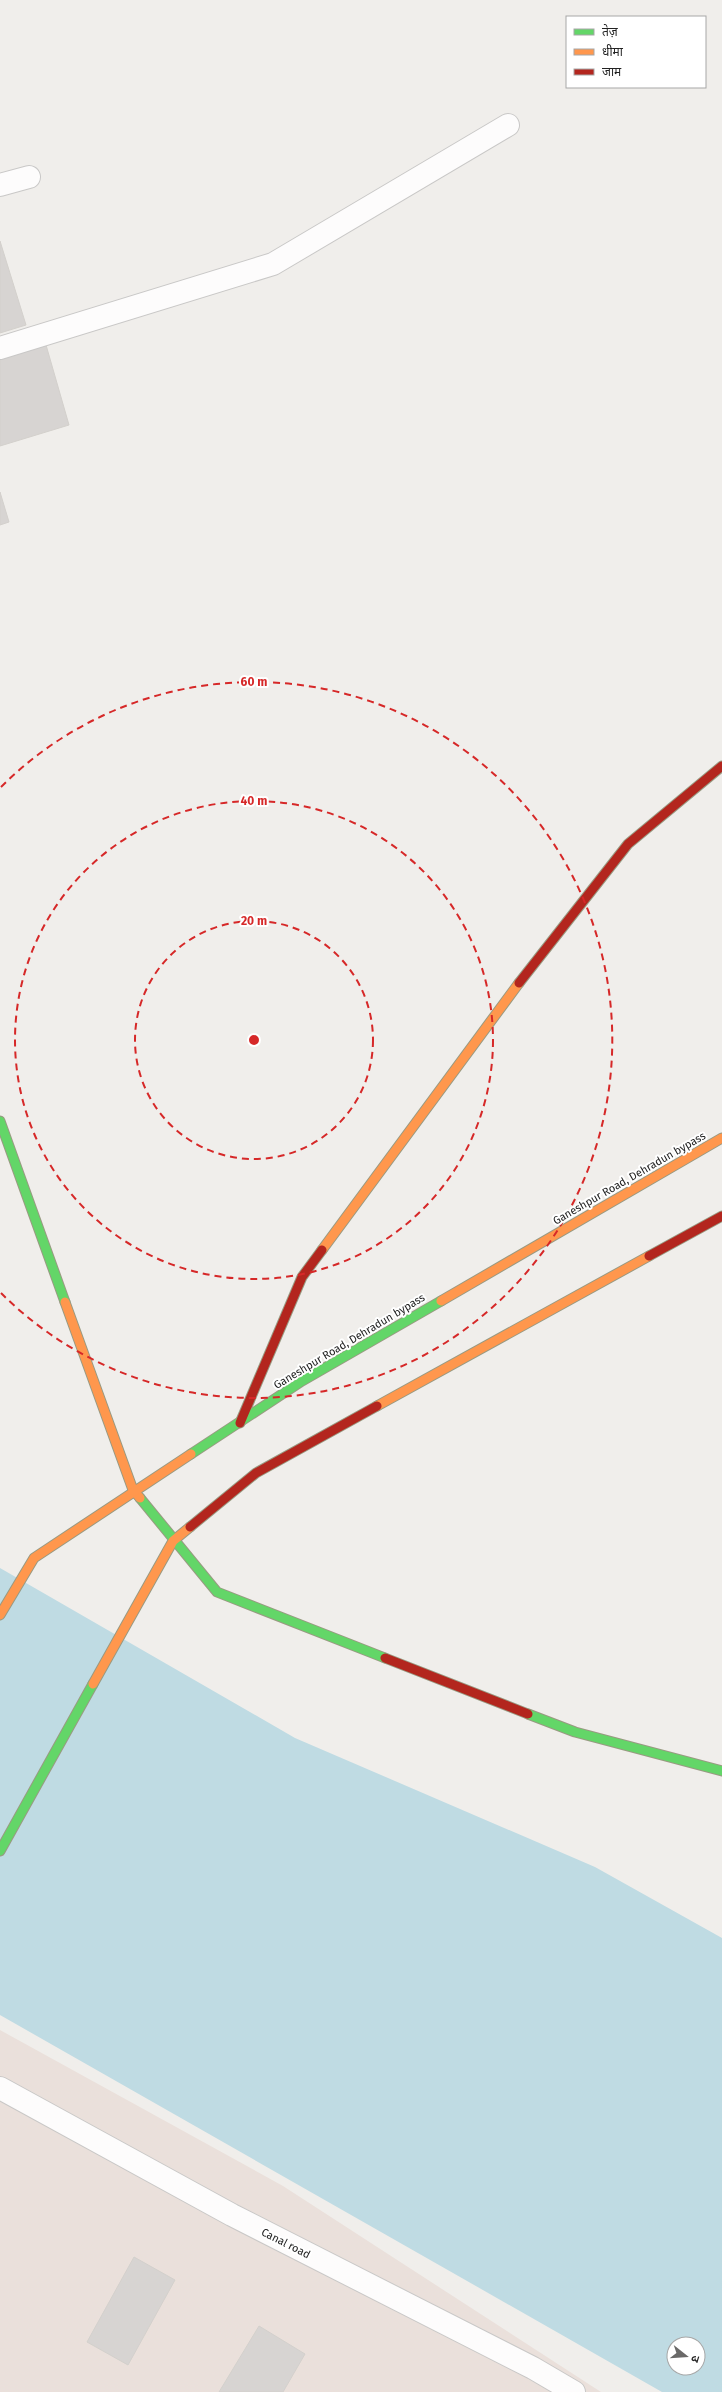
<svg xmlns="http://www.w3.org/2000/svg" width="722" height="2392" font-family="'Fira Sans','Noto Sans Devanagari',sans-serif">
	<style>
		.military { fill: #eae0db }
		.water { fill: #bfdbe3; fill-rule: evenodd }
		.building { fill: #d7d4d2; stroke: #d3d0cc }
		.lines { fill: none; stroke-linecap: round; stroke-linejoin: round }
		.street-casing { stroke: #c9c8c7; stroke-width: 24 }
		.fast-casing { stroke: #999a82; stroke-width: 11 }
		.slow-casing { stroke: #999a82; stroke-width: 11 }
		.jam-casing { stroke: #999a82; stroke-width: 11 }
		.street { stroke: #fdfcfc; stroke-width: 22 }
		.fast { stroke: #63d668; stroke-width: 9 }
		.slow { stroke: #ff974d; stroke-width: 9 }
		.jam { stroke: #b3261e; stroke-width: 9 }
		.ring { fill: none; stroke: #d62828; stroke-width: 2; stroke-dasharray: 7 5 }
		.labels { text-anchor: middle; stroke-width: 4; stroke-linejoin: round; paint-order: stroke }
		.street-label { font-size: 11px; fill: #222; stroke: #fff }
		.centre { fill: #d62828; stroke: #fff; stroke-width: 2 }
		.ring-label { font-size: 12px; text-anchor: middle; font-weight: bold; fill: #d62828; stroke: #fff; stroke-width: 4; stroke-linejoin: round; paint-order: stroke }
	</style>
	<rect width="100%" height="100%" fill="#f0eeeb"/>
	<!-- military -->
	<path class="military" d="M0,2030L283,2186L601,2392H0Z"/>
	<!-- water -->
	<path class="water" d="M0,1568L295,1738L595,1867L722,1938V2392H662L0,2015ZM674,2344H698V2368H674Z"/>
	<!-- building -->
	<g class="building">
		<path d="M0,241L26,325L0,333Z"/>
		<path d="M44,338L69,425L0,446V351Z"/>
		<path d="M0,492L9,522L0,525Z"/>
		<path d="M134,2257L175,2280L128,2365L87,2342Z"/>
		<path d="M259,2326L305,2354L283,2392H219Z"/>
	</g>
	<g class="lines">
		<defs>
			<g id="street">
				<path d="M0,185L29,177"/>
				<path d="M0,348L273,264L508,125"/>
				<path d="M0,2088L232,2215L533,2368L574,2392"/>
			</g>
			<g id="fast">
				<path d="M0,1121L65,1302"/>
				<path d="M191,1454L302,1381L441,1301"/>
				<path d="M140,1498L217,1592L385,1658"/>
				<path d="M528,1714L575,1732L722,1771"/>
				<path d="M0,1851L93,1684"/>
			</g>
			<g id="slow">
				<path d="M322,1250L519,983"/>
				<path d="M441,1301L722,1138"/>
				<path d="M65,1302L133,1490L140,1498"/>
				<path d="M377,1406L649,1256"/>
				<path d="M0,1615L34,1558L191,1454"/>
				<path d="M93,1684L173,1541L190,1527"/>
			</g>
			<g id="jam">
				<path d="M519,983L628,844L722,766"/>
				<path d="M649,1256L722,1216"/>
				<path d="M240,1423L302,1277L322,1250"/>
				<path d="M190,1527L256,1473L377,1406"/>
				<path d="M385,1658L528,1714"/>
			</g>
		</defs>
		<!-- street casing -->
		<use href="#street" class="street-casing"/>
		<!-- fast casing -->
		<use href="#fast" class="fast-casing"/>
		<!-- slow casing -->
		<use href="#slow" class="slow-casing"/>
		<!-- jam casing -->
		<use href="#jam" class="jam-casing"/>
		<!-- street -->
		<use href="#street" class="street"/>
		<!-- fast -->
		<use href="#fast" class="fast"/>
		<!-- slow -->
		<use href="#slow" class="slow"/>
		<!-- jam -->
		<use href="#jam" class="jam"/>
	</g>
	<!-- distance rings -->
	<g class="ring">
		<circle cx="254" cy="1040" r="119"/>
		<circle cx="254" cy="1040" r="239"/>
		<path d="M1 787A358 358 0 1 1 1 1293"/>
	</g>
	<g class="labels">
		<!-- street labels -->
		<g class="street-label">
			<text transform="translate(629 1178) rotate(-30)" y="4">Ganeshpur Road, Dehradun bypass</text>
			<text transform="translate(349 1341) rotate(-31)" y="4">Ganeshpur Road, Dehradun bypass</text>
			<text transform="translate(286 2243) rotate(27)" y="4">Canal road</text>
		</g>
	</g>
	<circle cx="254" cy="1040" r="6" class="centre"/>
	<g class="ring-label">
		<text x="254" y="686">60 m</text>
		<text x="254" y="805">40 m</text>
		<text x="254" y="925">20 m</text>
	</g>
	<!-- legend -->
	<rect x="566" y="16" width="140" height="72" fill="#ffffff" stroke="#a7a7a7"/>
	<rect x="574" y="29" width="20" height="6" fill="#63d668" stroke="#a7a7a7"/>
	<text x="602" y="36" font-size="12" fill="#222222">तेज़</text>
	<rect x="574" y="49" width="20" height="6" fill="#ff974d" stroke="#a7a7a7"/>
	<text x="602" y="56" font-size="12" fill="#222222">धीमा</text>
	<rect x="574" y="69" width="20" height="6" fill="#b3261e" stroke="#a7a7a7"/>
	<text x="602" y="76" font-size="12" fill="#222222">जाम</text>
	<!-- north arrow -->
	<g transform="translate(686 2356) rotate(107)"><circle r="19" fill="#ffffff" stroke="#a7a7a7"/>
	<path d="M0-3L7 15L0 10L-7 15Z" fill="#6a6968"/>
	<text y="-6" font-size="11" font-weight="bold" text-anchor="middle" fill="#222222">उ</text>
	</g>
</svg>
